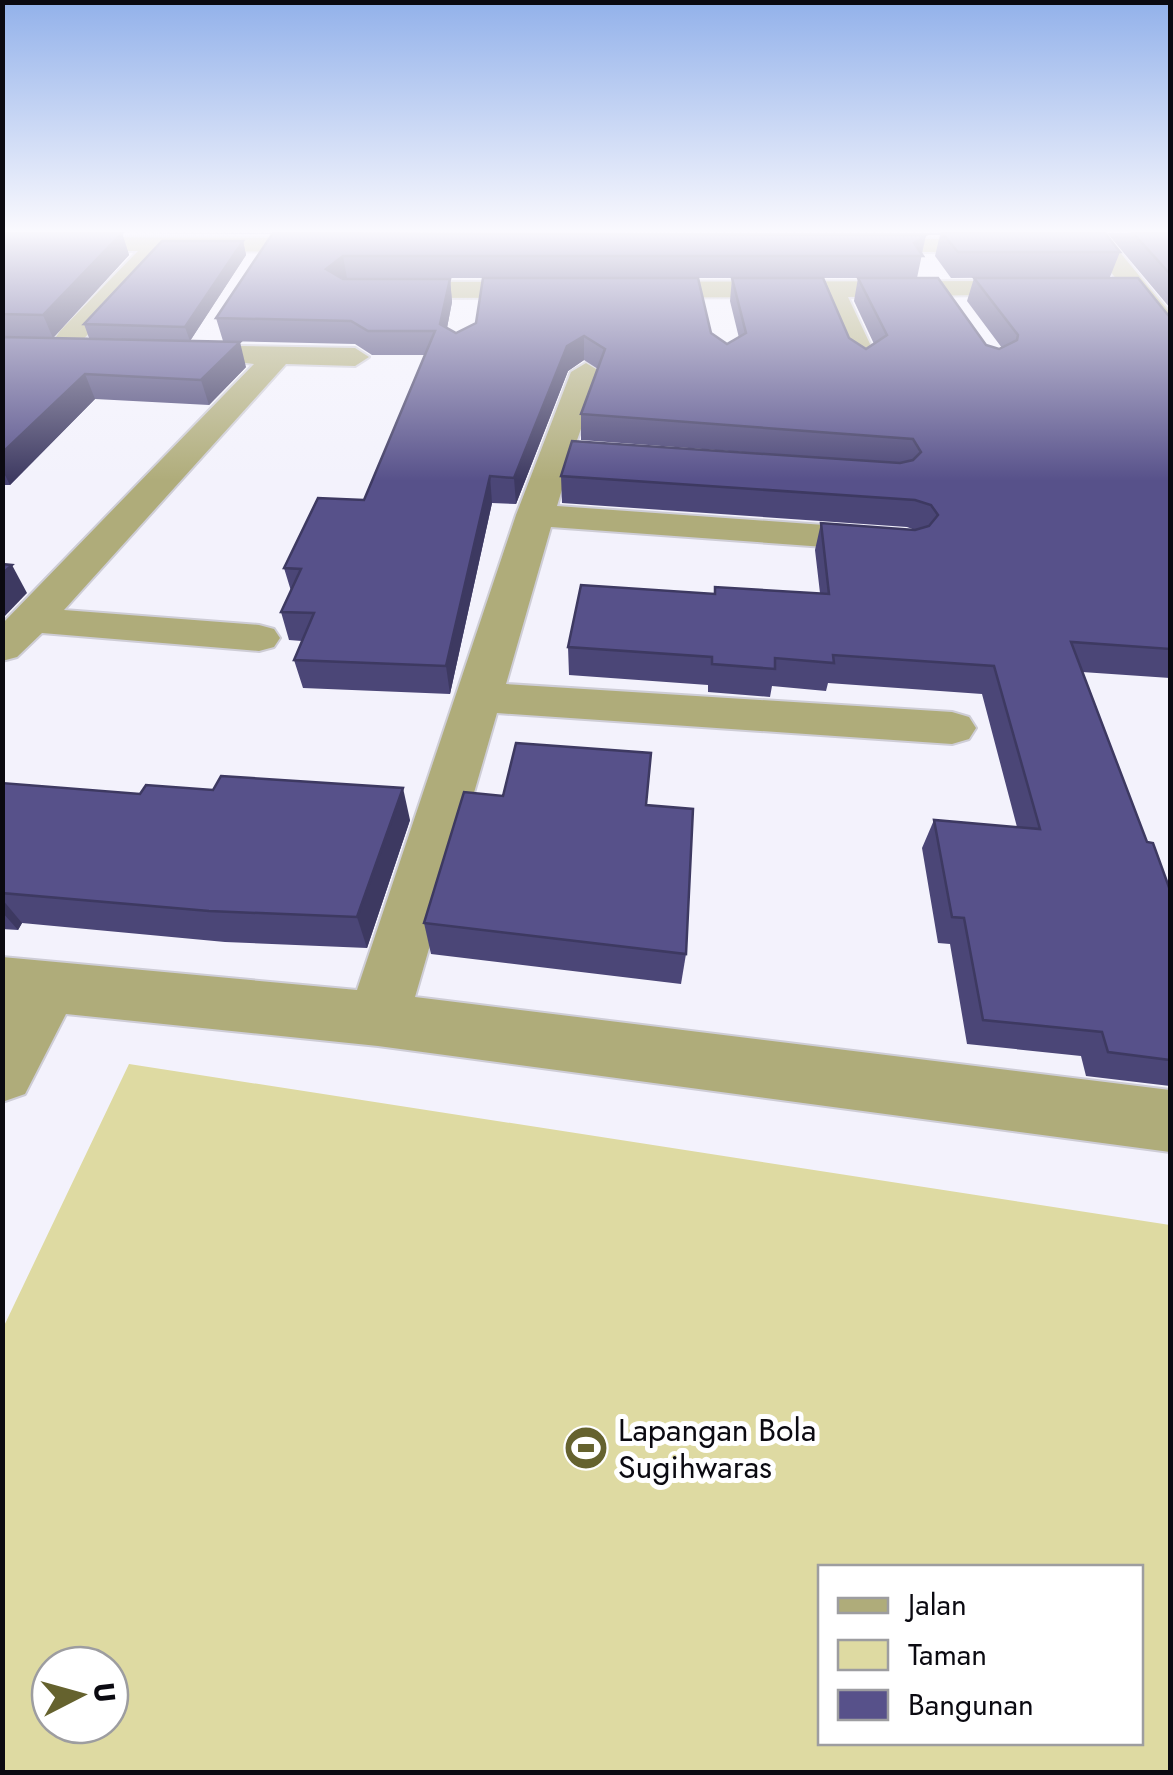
<svg xmlns="http://www.w3.org/2000/svg" width="1173" height="1775" font-family="Jost,sans-serif">
	<style>
		.green { fill: #dedaa2; fill-rule: evenodd }
		.lines { fill: none; stroke-linecap: round; stroke-linejoin: round }
		.minor-casing { stroke: #cecdd6; stroke-width: 4 }
		.tertiary-casing { stroke: #cecdd6; stroke-width: 4 }
		.minor { fill: #afac7a; fill-rule: evenodd }
		.tertiary { fill: #afac7a; fill-rule: evenodd }
		.wall { fill: #4b4677; fill-rule: evenodd }
		.shaded-wall { fill: #3d3961 }
		.building { fill: #57518a; stroke: #3d3961; stroke-width: 2.5 }
		.labels { text-anchor: middle; stroke-width: 10; stroke-linejoin: round; paint-order: stroke }
		.near-poi-label { font-size: 32px; fill: #0b0a11; stroke: #fff; text-anchor: start }
	</style>
	<rect width="100%" height="100%" fill="#f3f2fc"/>
	<!-- green -->
	<path class="green" d="M129,1064L1170,1225V1772H3V1328ZM820,1568H1140V1742H820ZM50,1665H110V1725H50Z"/>
	<g class="lines">
		<defs>
			<g id="minor">
				<path d="M2,237L339,238L351,245L339,252L164,251L80,343H60L56,337L60,331L138,251H2Z"/>
				<path d="M850,239H1014L1026,246L1014,253L842,251V241Z"/>
				<path d="M1044,281L1053,284L1057,289L1053,294L848,297L878,361L863,370L848,361L822,297L375,298L362,290L375,282Z"/>
				<path d="M240,346L355,348L369,357L355,366L286,364L64,610L259,625L274,629L280,638L274,647L259,651L42,633L17,657L2,661V624L254,364L230,361L226,355L230,349Z"/>
				<path d="M586,363L601,372L576,443L653,451L658,458L653,465L570,463L557,506L894,530L907,533L913,541L907,549L894,552L551,527L506,684L952,712L969,717L976,728L969,739L952,744L497,713L415,997L1170,1090V1152L378,1046L66,1014L25,1094L2,1102V957L357,990L516,515L571,372Z"/>
			</g>
			<path id="tertiary" d="M1081,233H1104L1170,313V338L1160,336Z"/>
		</defs>
		<!-- minor casing -->
		<use href="#minor" class="minor-casing"/>
		<!-- tertiary casing -->
		<use href="#tertiary" class="tertiary-casing"/>
		<!-- minor -->
		<use href="#minor" class="minor"/>
		<!-- tertiary -->
		<use href="#tertiary" class="tertiary"/>
	</g>
	<!-- wall -->
	<g class="wall">
		<path d="M2,233H1105L1120,252L1110,277L951,278L935,256L940,235H876H926L917,278L986,345L999,349L1002,348L967,301L974,278L1170,315V678L1082,672L1147,842L1170,890V1086L1086,1076L1081,1056L967,1044L950,944L938,943L922,848L934,820L1017,827L982,694L828,683L826,691L772,686L770,697L708,692V685L569,675L568,647L714,594L820,593L815,550L821,523L915,530L907,527L562,503L561,476L756,453L581,440V414L598,369L584,360L568,371L516,504L492,503L450,694L303,688L294,660L302,641L289,640L281,612L291,591L284,568L364,500L425,355H372L355,344L223,341L216,318L273,234L122,233L129,255L53,338L246,367L209,405L95,399L10,485H2ZM347,278H483L476,323L456,333L447,328L452,302L450,279H346ZM698,278H732L730,301L739,338L727,344L711,333ZM824,278H858L854,301L874,344L866,349L849,338Z"/>
		<path d="M1107,233H1170V308Z"/>
		<path d="M243,241L246,255L190,341L89,338L84,324Z"/>
		<path d="M2,783L410,820L367,948L225,942L22,923L18,930L2,929Z"/>
		<path d="M646,805L686,954L681,984L431,954L424,923Z"/>
	</g>
	<!-- shaded-wall -->
	<g class="shaded-wall">
		<path d="M122,233L129,255L53,338L43,315Z"/>
		<path d="M926,235L920,256L914,243Z"/>
		<path d="M243,241L246,255L190,341L185,327Z"/>
		<path d="M343,256L347,278L330,291L326,269Z"/>
		<path d="M450,279L452,302L443,348L440,324Z"/>
		<path d="M584,336V360L568,371L516,504L514,478L567,346Z"/>
		<path d="M240,342L246,367L209,405L201,380Z"/>
		<path d="M85,374L95,399L10,485L2,469V453Z"/>
		<path d="M490,476L492,503L450,694L446,666Z"/>
		<path d="M12,565L27,593L2,619V574Z"/>
		<path d="M403,788L410,820L367,948L357,917Z"/>
		<path d="M2,899L22,923L18,930L2,912Z"/>
	</g>
	<!-- building -->
	<g class="building">
		<path d="M2,233H122L43,315L2,314Z"/>
		<path d="M273,233L926,235L914,243L923,256H343L326,269L343,279H450L440,324L456,333L476,323L483,278H698L711,333L727,344L746,333L732,278H823L849,338L866,349L887,335L858,278H938L986,345L999,349L1017,340L1018,335L974,278H1138L1168,315H1170V649L1071,642L1147,842L1153,843L1170,890V1060L1108,1052L1102,1032L983,1020L964,918L952,917L934,820L1040,829L994,666L833,655L834,663L775,658V669L712,664V657L568,647L581,585L715,594V587L829,594L821,523L915,530L929,526L938,515L931,505L915,500L561,476L572,441L900,463L913,460L921,452L913,439L581,414L605,349L584,336L567,346L514,478L490,476L446,666L294,660L314,613L281,612L301,569L284,568L318,498L364,500L435,331H368L351,321L216,318Z"/>
		<path d="M942,233H1105L1120,252H958Z"/>
		<path d="M1133,233H1170V274Z"/>
		<path d="M162,241H243L185,327L84,324Z"/>
		<path d="M2,337L240,342L201,380L85,374L2,453Z"/>
		<path d="M2,564L12,565L2,574Z"/>
		<path d="M516,743L651,753L646,805L693,809L686,954L424,923L464,792L503,796Z"/>
		<path d="M221,776L403,788L357,917L209,911L2,893V783L140,794L146,785L213,790Z"/>
	</g>
	<!-- sky -->
	<linearGradient id="sky" x2="0" y2="1"><stop stop-color="#92b1ea"/><stop offset="0.48" stop-color="#faf9fe"/><stop offset="1" stop-color="#faf9fe" stop-opacity="0"/></linearGradient>
	<rect width="1173" height="481" fill="url(#sky)"/>
	<!-- icons -->
	<defs>
		<symbol id="stadium-disc" viewBox="-11 -11 22 22"><circle r="9.5" fill="#65622e" stroke="#fff"/><path d="M0-5a6.5 5 0 1 0 0 10a6.5 5 0 1 0 0-10ZM-3.5-1.8h7v3.6h-7Z" fill="#fff"/></symbol>
	</defs>
	<g fill-rule="evenodd">
		<use href="#stadium-disc" x="561" y="1423" width="50" height="50"/>
	</g>
	<g class="labels">
		<!-- near-poi labels -->
		<g class="near-poi-label">
			<text x="618" y="1441">Lapangan Bola<tspan x="618" dy="37">Sugihwaras</tspan></text>
		</g>
	</g>
	<!-- border -->
	<rect width="1173" height="1775" fill="none" stroke="#0b0a11" stroke-width="10"/>
	<!-- legend -->
	<rect x="818" y="1565" width="325" height="180" fill="#ffffff" stroke="#9d9da0" stroke-width="2.5"/>
	<rect x="838" y="1598" width="50" height="15" fill="#afac7a" stroke="#9d9da0" stroke-width="2.5"/>
	<text x="908" y="1615" font-size="30" fill="#0b0a11">Jalan</text>
	<rect x="838" y="1640" width="50" height="30" fill="#dedaa2" stroke="#9d9da0" stroke-width="2.5"/>
	<text x="908" y="1665" font-size="30" fill="#0b0a11">Taman</text>
	<rect x="838" y="1690" width="50" height="30" fill="#57518a" stroke="#9d9da0" stroke-width="2.5"/>
	<text x="908" y="1715" font-size="30" fill="#0b0a11">Bangunan</text>
	<!-- north arrow -->
	<g transform="translate(80 1695) rotate(84)"><circle r="48" fill="#ffffff" stroke="#9d9da0" stroke-width="2.5"/>
	<path d="M0-8L18 38L0 25L-18 38Z" fill="#65622e"/>
	<text y="-15" font-size="28" font-weight="bold" text-anchor="middle" fill="#0b0a11">U</text>
	</g>
</svg>
